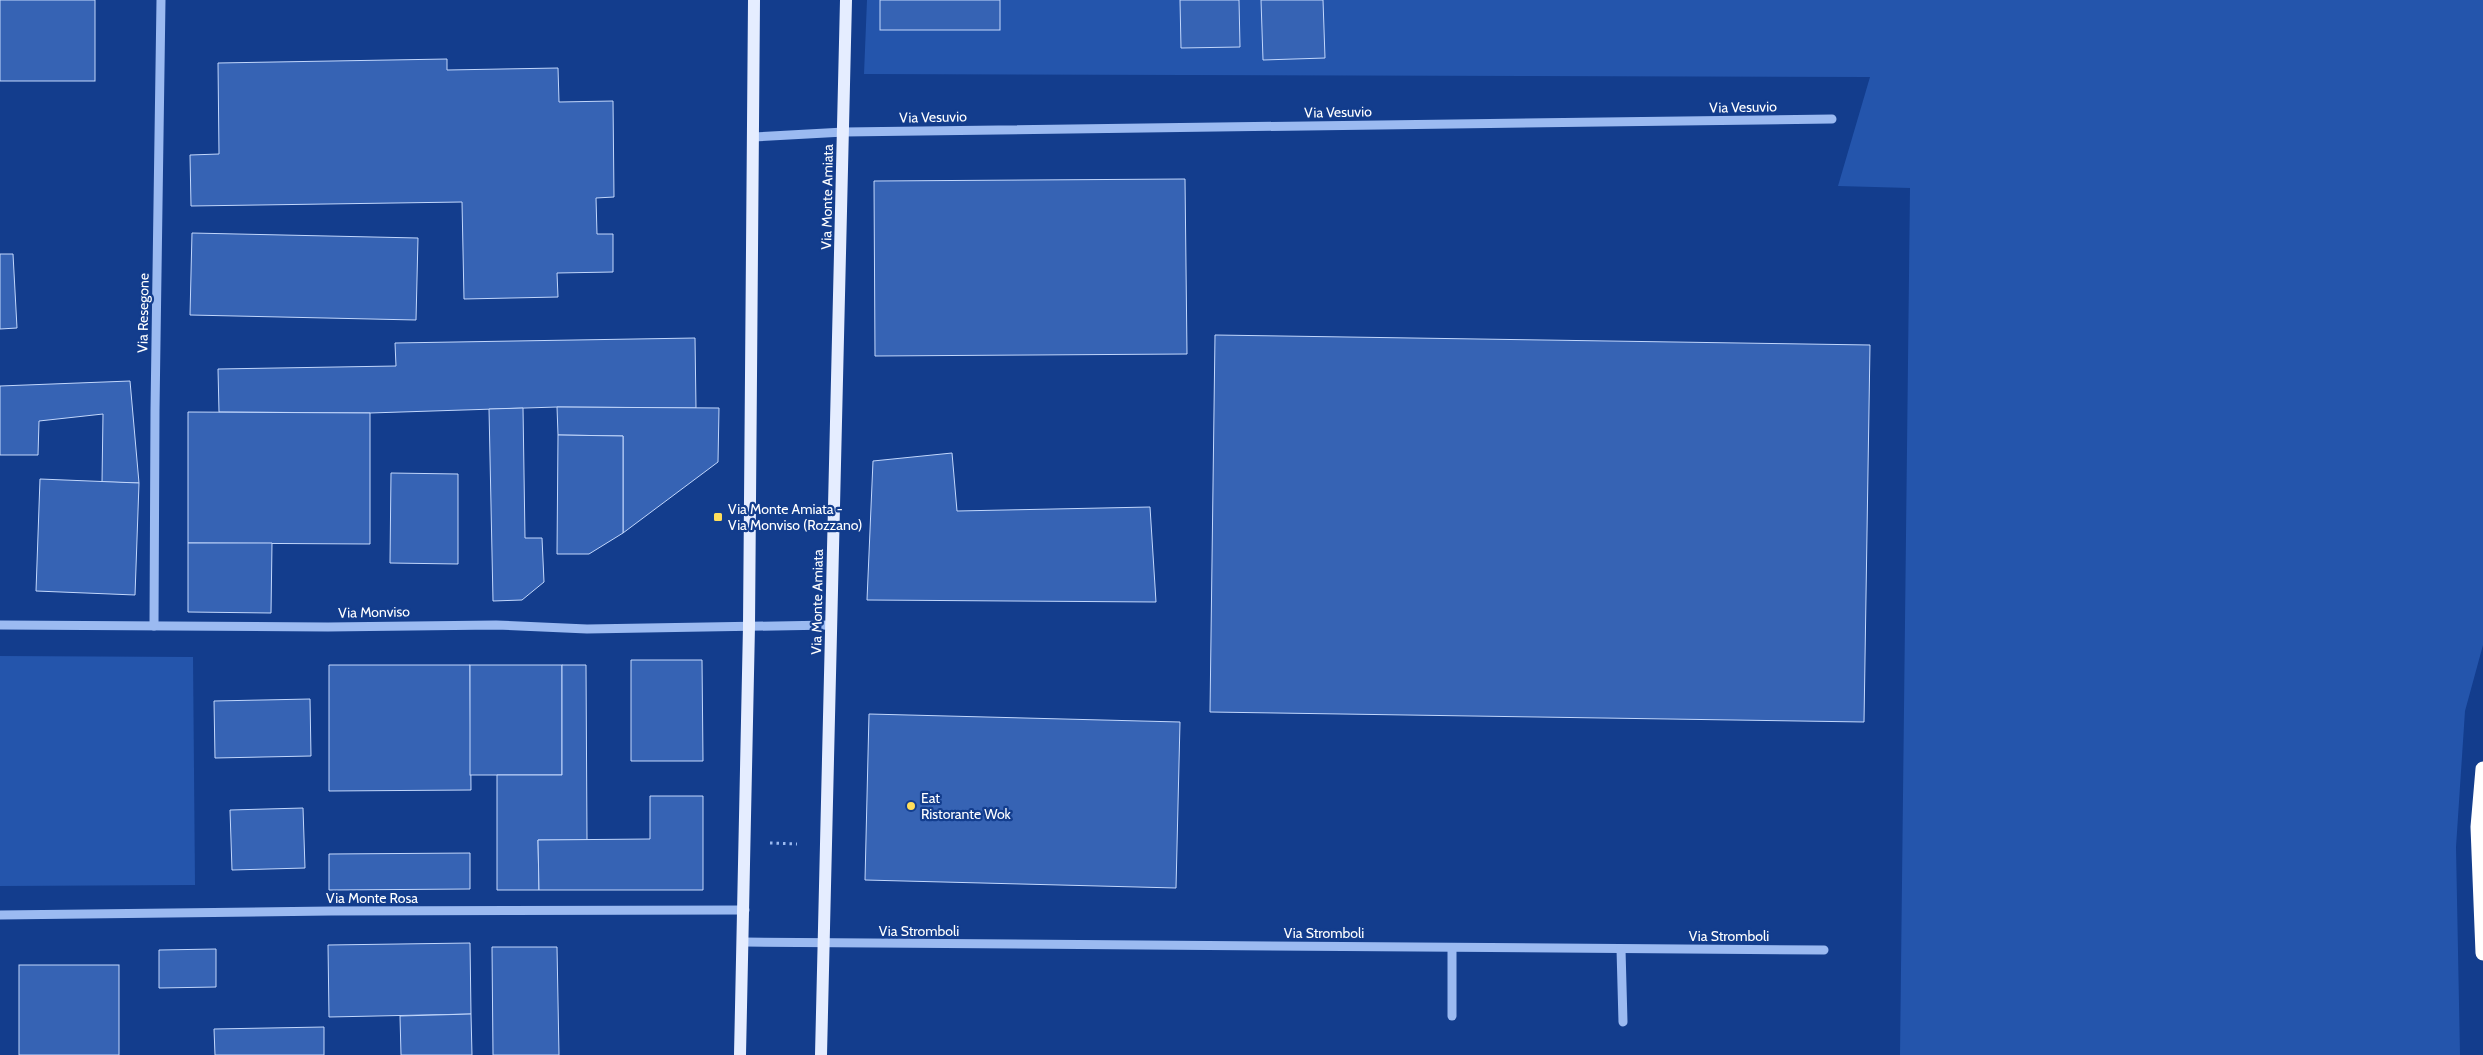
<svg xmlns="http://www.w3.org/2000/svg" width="2483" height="1055" font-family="Cabin,sans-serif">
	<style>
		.green { fill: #2455ac }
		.building { fill: #3663b4; stroke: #c2d7fc }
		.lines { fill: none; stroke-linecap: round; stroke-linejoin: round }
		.path { stroke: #9bbaf1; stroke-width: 3; stroke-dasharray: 2.5 4; stroke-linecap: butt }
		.minor { stroke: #9bbaf1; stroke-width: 9 }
		.major { stroke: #e5edff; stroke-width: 12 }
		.highway { stroke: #fff; stroke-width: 15 }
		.poi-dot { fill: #ffde5b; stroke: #133d8d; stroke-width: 2 }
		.labels { text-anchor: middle; stroke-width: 4.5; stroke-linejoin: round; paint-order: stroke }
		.street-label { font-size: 14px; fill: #fff; stroke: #133d8d }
		.poi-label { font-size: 14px; fill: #fff; stroke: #133d8d; text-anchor: start }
	</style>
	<rect width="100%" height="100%" fill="#133d8d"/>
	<!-- green -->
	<g class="green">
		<path d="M867,0H2483V645L2465,711L2456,847L2460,1055H1900L1910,188L1838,186L1870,77L864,74Z"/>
		<path d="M0,656L193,657L195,885L0,886Z"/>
	</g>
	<!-- building -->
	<g class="building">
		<rect x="0" y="0" width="95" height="81"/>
		<rect x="880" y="0" width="120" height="30"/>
		<path d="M1180,0H1239L1240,47L1181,48Z"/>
		<path d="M1261,0H1323L1325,58L1263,60Z"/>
		<path d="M447,59V70L558,68L559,102L613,101L614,197L596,198L597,234H613V272L557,273L558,297L464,299L462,202L191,206L190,155L219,154L218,63Z"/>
		<path d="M1185,179L1187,354L875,356L874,181Z"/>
		<path d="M192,233L418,238L416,320L190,315Z"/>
		<path d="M0,254H13L17,328L0,329Z"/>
		<path d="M1215,335L1870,345L1864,722L1210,712Z"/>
		<path d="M695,338L696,408L557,407L370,413L219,412L218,369L396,366L395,343Z"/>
		<path d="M130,381L139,483L102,482L103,414L39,421L38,455H0V386Z"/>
		<path d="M557,407L719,408L718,462L623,533V436L558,435Z"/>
		<path d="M523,408L525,538H542L544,582L522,600L493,601L489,409Z"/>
		<path d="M188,412L370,413V544L188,543Z"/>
		<path d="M558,435L623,436V533L589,554H557Z"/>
		<path d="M952,453L957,511L1150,507L1156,602L867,600L873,461Z"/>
		<path d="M391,473L458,474V564L390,563Z"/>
		<path d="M40,479L139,483L135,595L36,591Z"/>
		<path d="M188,543H272L271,613L188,612Z"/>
		<path d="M631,660H702L703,761H631Z"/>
		<path d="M329,665H470L471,790L329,791Z"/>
		<rect x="470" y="665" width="92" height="110"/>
		<path d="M562,665H586L587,840H538L539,890H497V775H562Z"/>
		<path d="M310,699L311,756L215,758L214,701Z"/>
		<path d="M869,714L1180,722L1176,888L865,880Z"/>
		<path d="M650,796H703V890H539L538,840L650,839Z"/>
		<path d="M303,808L305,868L232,870L230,810Z"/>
		<path d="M470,853V889L329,890V854Z"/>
		<path d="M470,943L471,1014L329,1017L328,945Z"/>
		<path d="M492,947H557L559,1055H493Z"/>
		<path d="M216,949V987L159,988V950Z"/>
		<rect x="19" y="965" width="100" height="90"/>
		<path d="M471,1014L472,1055H401L400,1016Z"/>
		<path d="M324,1027V1055H215L214,1029Z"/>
	</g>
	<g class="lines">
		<!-- path -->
		<path class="path" d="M770,843L797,844"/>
		<!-- minor -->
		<g class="minor">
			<path d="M753,137L844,132L1832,119"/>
			<path d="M0,625L328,627L496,625L587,629L831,625"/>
			<path d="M154,626L155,410L161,0"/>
			<path d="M0,915L331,911L745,910"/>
			<path d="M744,942L1824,950"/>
			<path d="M1452,948V1016"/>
			<path d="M1621,949L1623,1022"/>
		</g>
		<!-- major -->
		<g class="major">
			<path d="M740,1055L749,626L754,0"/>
			<path d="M821,1055L846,0"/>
		</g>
		<!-- highway -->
		<path class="highway" d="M2483,769L2478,827L2483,953"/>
	</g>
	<!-- markers -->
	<g class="poi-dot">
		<rect x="713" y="512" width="10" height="10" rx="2.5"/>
		<circle cx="911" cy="806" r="5"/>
	</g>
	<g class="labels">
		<!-- street labels -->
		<g class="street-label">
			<text transform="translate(1743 107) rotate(-1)" y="5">Via Vesuvio</text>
			<text transform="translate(1338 112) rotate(-1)" y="5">Via Vesuvio</text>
			<text transform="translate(933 117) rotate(-1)" y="5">Via Vesuvio</text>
			<text transform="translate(827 197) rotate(-89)" y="5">Via Monte Amiata</text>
			<text transform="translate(143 313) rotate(-89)" y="5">Via Resegone</text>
			<text transform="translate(817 602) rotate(-89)" y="5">Via Monte Amiata</text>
			<text transform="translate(374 612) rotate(-1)" y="5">Via Monviso</text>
			<text x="372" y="903">Via Monte Rosa</text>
			<text x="919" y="936">Via Stromboli</text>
			<text x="1324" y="938">Via Stromboli</text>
			<text x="1729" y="941">Via Stromboli</text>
		</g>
		<!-- poi labels -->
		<g class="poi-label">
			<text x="728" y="514">Via Monte Amiata -<tspan x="728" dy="16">Via Monviso (Rozzano)</tspan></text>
			<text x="921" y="803">Eat<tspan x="921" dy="16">Ristorante Wok</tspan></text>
		</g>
	</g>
</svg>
